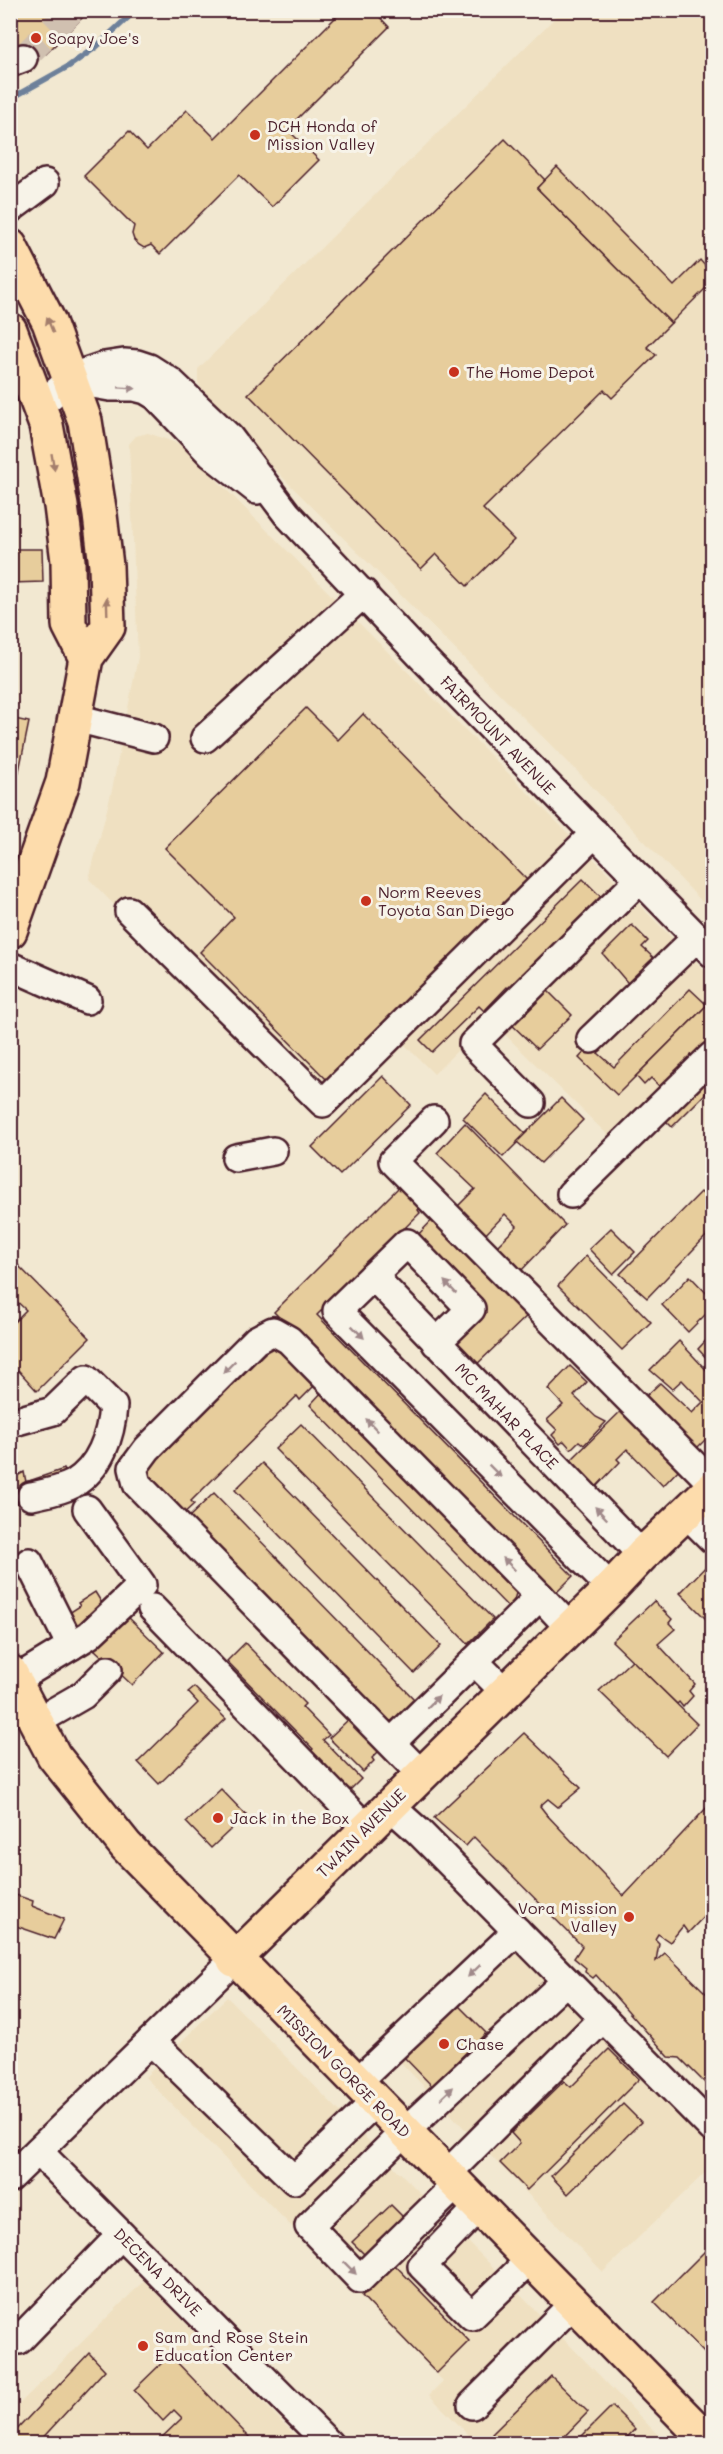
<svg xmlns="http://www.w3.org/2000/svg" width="723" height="2454" font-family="Mali,sans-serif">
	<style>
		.built { fill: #efe0c1 }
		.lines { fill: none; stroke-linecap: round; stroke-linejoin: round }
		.stream { stroke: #6d809a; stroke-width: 6 }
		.building { fill: #e7cd9c; stroke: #4a1f2b; stroke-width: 1.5 }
		.minor-tunnel { stroke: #d0c0b0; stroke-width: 27; stroke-dasharray: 27 14; stroke-linecap: butt }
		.minor-casing { stroke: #4a1f2b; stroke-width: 32 }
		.major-casing { stroke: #4a1f2b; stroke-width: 38 }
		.minor { stroke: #f7f3e8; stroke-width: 27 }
		.major { stroke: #fddcac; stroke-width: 33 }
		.oneway { fill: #a47e6c }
		.oneway2 { fill: #a0898a }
		.poi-dot { fill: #c8321e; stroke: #f7f3e8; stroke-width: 2 }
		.labels { text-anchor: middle; stroke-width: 6; stroke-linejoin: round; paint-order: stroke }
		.poi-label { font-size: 16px; fill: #4a1f2b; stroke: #f7f3e8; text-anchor: start }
		.street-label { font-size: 16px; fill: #4a1f2b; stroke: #f7f3e8 }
	</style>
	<rect width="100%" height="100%" fill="#f2e8d1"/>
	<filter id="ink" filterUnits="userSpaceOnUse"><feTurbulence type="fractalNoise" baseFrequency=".0167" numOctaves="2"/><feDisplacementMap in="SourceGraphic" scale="12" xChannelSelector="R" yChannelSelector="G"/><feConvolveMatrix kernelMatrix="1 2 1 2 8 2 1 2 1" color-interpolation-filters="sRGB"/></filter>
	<g filter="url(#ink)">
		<!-- built -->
		<g class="built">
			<path d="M562,11H712V912L581,775L212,407L198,382V369Z"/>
			<path d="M148,433L182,445L712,978V1047L616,1143L489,1019L434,1074L405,1045L324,1121L89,879L112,790L138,657L129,444L136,436Z"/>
			<path d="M502,1927L712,2143V2166L603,2272L381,2042Z"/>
			<path d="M227,1997L666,2443H477L429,2395L443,2381L145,2077Z"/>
			<path d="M144,2281L303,2443L11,2444V2412Z"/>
		</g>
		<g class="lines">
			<!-- stream -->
			<path class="stream" d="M10,99L69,66L96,47L136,10"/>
		</g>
		<!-- building -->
		<g class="building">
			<path d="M19,10H90L46,54L39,47L26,60L10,46V30L15,25L10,20Z"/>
			<path d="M343,10H373L389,27L287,129L319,160L272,207L239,175L160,254L151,245L144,248L139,245L134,240L132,234L134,226L84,176L129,131L147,150L187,110L215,138Z"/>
			<path d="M505,139L545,180L537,188L671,323L647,347L656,355L612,398L604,390L483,509L514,540L467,586L436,554L421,569L248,394Z"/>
			<path d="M557,167L674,286L700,260L712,274V282L671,323L537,188Z"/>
			<path d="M10,549H42L43,582L10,583Z"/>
			<path d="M306,708L338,740L363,714L531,884L330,1083L200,952L234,917L165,848Z"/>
			<path d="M10,718L29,722L18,776L10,775Z"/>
			<path d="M583,879L604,900L512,992L507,987L484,1011L479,1006L432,1052L420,1040Z"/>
			<path d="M632,925L648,941L642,947L658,962L632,988L603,954Z"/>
			<path d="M542,985L572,1015L537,1049L507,1020Z"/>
			<path d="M690,989L707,1005L617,1095L579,1058L590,1046L614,1067Z"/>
			<path d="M707,1005L712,1010V1042L663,1090L651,1078L644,1085L636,1076Z"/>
			<path d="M712,1063V1090L711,1088L672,1127L659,1114Z"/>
			<path d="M383,1076L411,1105L340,1175L312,1147Z"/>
			<path d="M486,1094L526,1134L503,1157L463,1118Z"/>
			<path d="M561,1098L583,1120L541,1163L517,1142Z"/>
			<path d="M465,1123L565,1225L519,1273L494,1249L517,1226L505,1214L481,1239L453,1211L475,1189L437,1153Z"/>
			<path d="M405,1181L426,1203L418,1210L420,1213L317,1315L573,1576L553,1596L274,1312Z"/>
			<path d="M701,1192L712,1203V1230L647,1298L620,1274Z"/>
			<path d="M436,1216L532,1311L472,1369L451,1349L486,1313L414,1239Z"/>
			<path d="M611,1228L635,1252L613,1274L589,1249Z"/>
			<path d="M586,1256L651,1322L622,1350L558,1286Z"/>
			<path d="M10,1257L90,1338L37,1391L19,1371H10V1326L26,1310L10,1295Z"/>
			<path d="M690,1276L712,1299V1308L688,1332L662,1305Z"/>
			<path d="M712,1334V1364L698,1349Z"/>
			<path d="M679,1341L712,1376V1433L693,1452L643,1399L660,1383L692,1413L703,1402L682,1380L672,1389L650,1370Z"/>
			<path d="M279,1346L316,1384L300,1400L297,1396L191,1501L194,1504L181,1516L145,1479L146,1469L271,1347Z"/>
			<path d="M570,1366L587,1382L574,1396L596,1417L606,1422L584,1445L579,1441L571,1449L564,1441L560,1444L552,1435L557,1430L547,1420L563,1405L548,1389Z"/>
			<path d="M323,1391L517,1590L514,1600L508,1607L310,1405Z"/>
			<path d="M625,1407L682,1466L663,1486L627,1449L617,1459L620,1462L595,1488L568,1463Z"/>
			<path d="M301,1424L493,1619L468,1644L275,1449Z"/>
			<path d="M262,1463L441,1646L414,1673L235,1490Z"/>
			<path d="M64,1469L68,1481L21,1496L11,1486L15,1477L24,1472L26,1482Z"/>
			<path d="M214,1493L415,1700L393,1721L384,1720L187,1519Z"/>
			<path d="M712,1560V1625L680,1593Z"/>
			<path d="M95,1592L108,1613L79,1631L69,1613L80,1606L78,1603Z"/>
			<path d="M654,1601L672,1619L669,1623L675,1629L658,1644L695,1684L689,1691L693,1696L683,1707L679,1702L677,1704L612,1641Z"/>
			<path d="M126,1615L164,1652L132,1685L93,1648Z"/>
			<path d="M245,1643L305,1704L302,1707L329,1735L323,1740L361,1779L342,1798L303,1759L313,1749L227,1661Z"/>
			<path d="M632,1660L697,1724L666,1756L599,1691Z"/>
			<path d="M194,1687L226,1719L159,1784L138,1762L198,1703L188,1692Z"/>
			<path d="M349,1719L380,1750L372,1758L374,1761L363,1772L329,1738Z"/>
			<path d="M524,1733L581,1788L558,1807L548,1799L540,1806L547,1815L624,1896L712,1802V1908L688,1933L683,1926L670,1942L658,1934L655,1939L659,1943L656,1961L665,1953L712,1999V2090L680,2058L669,2057L596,1975L593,1978L585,1972L586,1968L574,1958L582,1946L474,1837L466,1846L434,1818Z"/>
			<path d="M221,1789L246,1815L211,1848L186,1822Z"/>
			<path d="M10,1893L33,1901L32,1906L64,1919L54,1939L10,1924Z"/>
			<path d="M455,2002L486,2033L432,2086L402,2055Z"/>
			<path d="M609,2049L639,2079L527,2190L500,2163L520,2143L511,2133L564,2081L571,2087Z"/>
			<path d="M623,2104L641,2122L568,2194L551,2176Z"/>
			<path d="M391,2205L404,2218L365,2255L352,2242Z"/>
			<path d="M712,2244V2361L654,2302Z"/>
			<path d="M394,2264L469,2341L437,2373L362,2296Z"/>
			<path d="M89,2353L105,2370L37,2444H18L10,2437Z"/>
			<path d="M170,2355L250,2438L245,2444H155L182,2418L174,2410L163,2421L134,2390Z"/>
			<path d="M551,2376L588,2412L557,2444H501L492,2434Z"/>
			<path d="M612,2406L635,2429L621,2444H574Z"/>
		</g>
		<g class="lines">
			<!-- minor-tunnel -->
			<path class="minor-tunnel" d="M23,58L72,10"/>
			<defs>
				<g id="minor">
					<path d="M10,63L23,58"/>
					<path d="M10,209L45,183"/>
					<path d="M70,380L110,387H134L146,390L156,396L211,454L257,490"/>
					<path d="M39,406L70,380L83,373L104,366L124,363L137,364L149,368L171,382L229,437L287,514L422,657L712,953"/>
					<path d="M76,718L154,738"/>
					<path d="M205,738L364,593"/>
					<path d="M129,911L323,1103L595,833"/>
					<path d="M10,966L87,1000"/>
					<path d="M591,1039L697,937"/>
					<path d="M531,1103L473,1044L640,879"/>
					<path d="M434,1120L393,1161L712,1483"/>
					<path d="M236,1158L273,1151"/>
					<path d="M571,1194L712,1056"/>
					<path d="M373,1276L642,1555"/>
					<path d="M436,1343L471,1309L407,1243L337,1311L611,1588"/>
					<path d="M10,1423L53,1411L86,1379L113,1406C111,1436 100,1468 73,1484C60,1491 45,1493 31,1496"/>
					<path d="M687,1514L712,1539"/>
					<path d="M29,1562L71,1646"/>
					<path d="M540,1596L570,1628"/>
					<path d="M152,1608L366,1828"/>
					<path d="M474,1661L505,1692"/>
					<path d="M15,1680L89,1635L142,1585L87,1509"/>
					<path d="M36,1722L83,1695L108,1670"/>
					<path d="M391,1743L540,1596L289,1340L273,1331L256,1340L147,1449L133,1468L137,1484L421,1774"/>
					<path d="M389,1805L418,1831L712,2128"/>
					<path d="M151,2041L294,2180L375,2102"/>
					<path d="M356,2083L517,1931"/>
					<path d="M38,2151L329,2444"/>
					<path d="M446,2175L603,2018"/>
					<path d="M10,2178L234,1960"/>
					<path d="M456,2185L360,2279L309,2226L404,2132L566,1981"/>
					<path d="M478,2208L422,2266L472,2316L530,2260"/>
					<path d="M19,2340L121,2235"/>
					<path d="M472,2405L573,2304"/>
				</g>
				<g id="major">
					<path d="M10,246L49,322L85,421L100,515L106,566L108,627L86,658L63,782L10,931"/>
					<path d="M10,330L46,425L61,506L68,561L69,625L86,658"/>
					<path d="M10,1672L54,1756L126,1846L711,2444"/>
					<path d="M234,1960L611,1588L642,1555L712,1488"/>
				</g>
			</defs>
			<!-- minor casing -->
			<use href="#minor" class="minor-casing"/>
			<!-- major casing -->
			<use href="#major" class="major-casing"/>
			<!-- minor -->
			<use href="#minor" class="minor"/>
			<!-- major -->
			<use href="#major" class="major"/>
		</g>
		<!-- one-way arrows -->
		<defs><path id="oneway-solid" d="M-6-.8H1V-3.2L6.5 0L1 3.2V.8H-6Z" transform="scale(1.5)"/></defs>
		<g class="oneway">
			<use href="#oneway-solid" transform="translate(50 325) rotate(-112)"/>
			<use href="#oneway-solid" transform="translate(53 462) rotate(80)"/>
			<use href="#oneway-solid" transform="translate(107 606) rotate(-92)"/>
		</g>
		<g class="oneway2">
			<use href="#oneway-solid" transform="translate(127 388) rotate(4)"/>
			<use href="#oneway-solid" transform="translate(450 1287) rotate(-134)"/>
			<use href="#oneway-solid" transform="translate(358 1332) rotate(45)"/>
			<use href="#oneway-solid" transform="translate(229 1367) rotate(135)"/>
			<use href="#oneway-solid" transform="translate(372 1425) rotate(-134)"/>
			<use href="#oneway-solid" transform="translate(495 1471) rotate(45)"/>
			<use href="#oneway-solid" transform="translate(601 1513) rotate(-134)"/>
			<use href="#oneway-solid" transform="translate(509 1564) rotate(-134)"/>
			<use href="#oneway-solid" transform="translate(433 1702) rotate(-45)"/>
			<use href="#oneway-solid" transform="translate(474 1971) rotate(136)"/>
			<use href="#oneway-solid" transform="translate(447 2093) rotate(-43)"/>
			<use href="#oneway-solid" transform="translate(350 2268) rotate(45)"/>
		</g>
	</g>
	<!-- markers -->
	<g class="poi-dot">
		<circle cx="36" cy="38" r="6"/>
		<circle cx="255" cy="135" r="6"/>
		<circle cx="454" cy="372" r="6"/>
		<circle cx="366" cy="901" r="6"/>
		<circle cx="218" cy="1818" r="6"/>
		<circle cx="629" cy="1917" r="6"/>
		<circle cx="444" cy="2044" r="6"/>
		<circle cx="143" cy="2346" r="6"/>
	</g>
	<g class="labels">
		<!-- poi labels -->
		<g class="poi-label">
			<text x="48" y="44">Soapy Joe's</text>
			<text x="267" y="132">DCH Honda of<tspan x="267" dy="18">Mission Valley</tspan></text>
			<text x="466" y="378">The Home Depot</text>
			<text x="378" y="898">Norm Reeves<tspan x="378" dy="18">Toyota San Diego</tspan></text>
			<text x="230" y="1824">Jack in the Box</text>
			<text x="617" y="1914" text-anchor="end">Vora Mission<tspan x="617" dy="18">Valley</tspan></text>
			<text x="456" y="2050">Chase</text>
			<text x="155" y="2343">Sam and Rose Stein<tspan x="155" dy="18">Education Center</tspan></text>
		</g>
		<!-- street labels -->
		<g class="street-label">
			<text transform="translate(498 735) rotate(46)" y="6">FAIRMOUNT AVENUE</text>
			<text transform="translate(507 1416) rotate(46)" y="6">MC MAHAR PLACE</text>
			<text transform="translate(361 1833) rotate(-45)" y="6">TWAIN AVENUE</text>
			<text transform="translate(344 2071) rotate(45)" y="6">MISSION GORGE ROAD</text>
			<text transform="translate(158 2272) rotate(45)" y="6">DECENA DRIVE</text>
		</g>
	</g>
	<!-- margin -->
	<rect width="723" height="2454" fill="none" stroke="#f7f3e8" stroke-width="36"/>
	<rect x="18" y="18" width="687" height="2418" fill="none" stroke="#4a1f2b" stroke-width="2" filter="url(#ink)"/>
</svg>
